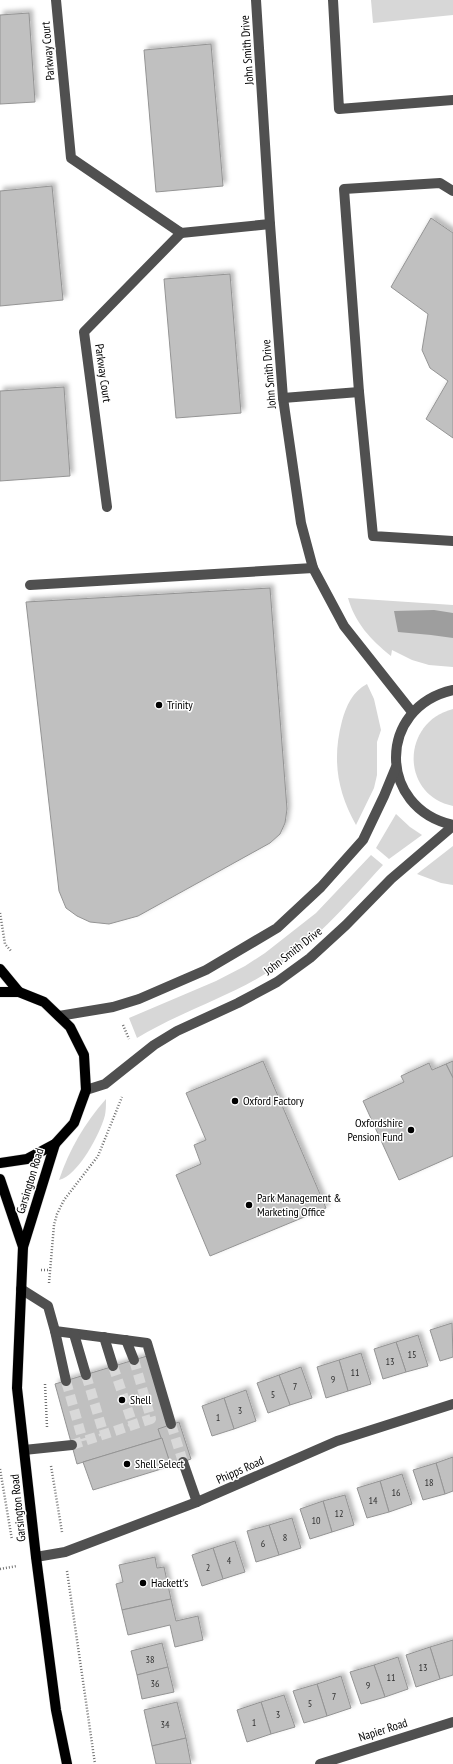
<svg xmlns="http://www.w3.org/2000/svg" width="453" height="1764" font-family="'PT Sans Narrow',sans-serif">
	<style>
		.green { fill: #d7d7d7 }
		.water { fill: #9e9e9e }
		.building { fill: #c0c0c0; stroke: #949494; filter: url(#shadow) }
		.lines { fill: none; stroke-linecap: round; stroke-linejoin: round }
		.minor-tunnel { stroke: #d9d9d9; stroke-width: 10; stroke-dasharray: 10 5; stroke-linecap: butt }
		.major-casing { stroke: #dbdbdb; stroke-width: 11 }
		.path { stroke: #727272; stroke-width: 2.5; stroke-dasharray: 1 2; stroke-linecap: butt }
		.minor { stroke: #505050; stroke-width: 10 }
		.major { stroke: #000; stroke-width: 10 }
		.poi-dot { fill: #000; stroke: #fff; stroke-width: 1.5 }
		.labels { text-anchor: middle; stroke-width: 3; stroke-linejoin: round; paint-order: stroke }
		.number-label { font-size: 10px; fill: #303030 }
		.street-label { font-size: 12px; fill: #000; stroke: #fff }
		.poi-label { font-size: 12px; fill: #000; stroke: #fff; text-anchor: start }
	</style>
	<defs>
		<filter id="shadow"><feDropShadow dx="3.5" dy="-3.5" stdDeviation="2" flood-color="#0004"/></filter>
	</defs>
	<rect width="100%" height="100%" fill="#fff"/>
	<!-- green -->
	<g class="green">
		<path d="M371,0H453V15L373,23Z"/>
		<path d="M348,598L453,605V667L429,665L412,660L392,650L391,656C371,640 355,623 348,598Z"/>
		<path d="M367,684L374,699L381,730L377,742V775L374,788L356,825C337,791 332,759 342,721C346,706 353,691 367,684Z"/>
		<path d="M453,709V806C400,795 401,722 453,709Z"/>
		<path d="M396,814L410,827L422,835L389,859L376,848Z"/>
		<path d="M453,846V885L441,883L417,874Z"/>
		<path d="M371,855L383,865C347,904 311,947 265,974C224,999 178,1013 137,1038L129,1018L216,981L245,966L265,953L316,913Z"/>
		<path d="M106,1099C106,1104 106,1110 105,1115C101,1132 78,1176 59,1180C70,1148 84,1124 106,1099Z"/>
	</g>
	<!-- water -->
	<path class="water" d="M434,610L453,613V638L431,635L398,632L394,611Z"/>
	<!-- building -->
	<g class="building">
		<path d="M29,13L35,102L0,104V15Z"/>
		<path d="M211,44L223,186L156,192L144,50Z"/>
		<path d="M52,186L63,300L0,306V191Z"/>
		<path d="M431,218L453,233V438L426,419L448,381L430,368L422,350L428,314L391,287Z"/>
		<path d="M230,274L241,413L176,418L164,279Z"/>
		<path d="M64,387L70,476L0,481V391Z"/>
		<path d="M270,588L287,809L285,823L280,834L270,843L138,916L109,924L90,922L77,916L66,908L59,891L26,602Z"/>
		<path d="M263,1061L326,1208L210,1256L176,1175L201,1164L194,1145L206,1140L186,1093Z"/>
		<path d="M453,1061V1078L446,1064Z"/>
		<path d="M429,1063L432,1070L446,1064L453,1078V1156L399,1180L363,1101L404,1082L401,1076Z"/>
		<path d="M452,1323L453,1357L440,1361L430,1330Z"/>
		<path d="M418,1335L428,1366L406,1372L396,1342Z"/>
		<path d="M396,1342L406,1372L383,1379L374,1349Z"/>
		<path d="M361,1353L371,1384L348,1391L339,1360Z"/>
		<path d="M147,1356L172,1435L77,1464L55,1384Z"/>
		<path d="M339,1360L348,1391L326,1398L317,1367Z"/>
		<path d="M301,1367L312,1398L290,1405L279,1375Z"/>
		<path d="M279,1375L290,1405L268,1413L257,1383Z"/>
		<path d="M246,1390L256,1421L234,1429L224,1398Z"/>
		<path d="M224,1398L234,1429L212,1436L202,1406Z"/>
		<path d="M179,1422L191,1459L171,1466L158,1429Z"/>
		<path d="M162,1438L171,1466L93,1490L83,1462Z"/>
		<path d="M453,1457V1491L445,1494L436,1463Z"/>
		<path d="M436,1463L445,1494L423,1500L413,1470Z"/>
		<path d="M402,1474L412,1504L389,1512L380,1481Z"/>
		<path d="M380,1481L389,1512L367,1518L357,1488Z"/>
		<path d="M345,1495L354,1525L332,1532L323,1501Z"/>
		<path d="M323,1501L332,1532L310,1539L300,1509Z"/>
		<path d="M292,1518L301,1548L279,1555L269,1525Z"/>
		<path d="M269,1525L279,1555L256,1562L247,1531Z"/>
		<path d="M235,1541L245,1572L223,1579L213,1548Z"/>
		<path d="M213,1548L223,1579L202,1586L192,1555Z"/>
		<path d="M155,1557L157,1568L164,1567L171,1599L122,1610L116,1584L123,1582L119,1565Z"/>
		<path d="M171,1599L176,1621L198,1616L203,1640L175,1647L170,1625L128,1635L122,1610Z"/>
		<path d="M453,1640V1675L440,1679L430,1647Z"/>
		<path d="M162,1643L168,1667L137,1675L131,1651Z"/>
		<path d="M430,1647L440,1679L416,1687L406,1655Z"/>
		<path d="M398,1657L408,1689L385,1697L374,1665Z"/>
		<path d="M374,1665L385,1697L361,1704L350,1672Z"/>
		<path d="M168,1667L174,1692L142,1699L137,1675Z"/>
		<path d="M341,1676L351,1708L327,1716L317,1684Z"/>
		<path d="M317,1684L327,1716L304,1723L293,1691Z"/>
		<path d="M284,1695L295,1727L271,1734L261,1702Z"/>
		<path d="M177,1702L186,1738L152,1746L144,1710Z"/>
		<path d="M261,1702L271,1734L247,1742L237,1710Z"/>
		<path d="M186,1738L191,1764H156L152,1746Z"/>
	</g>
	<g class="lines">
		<!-- minor-tunnel -->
		<g class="minor-tunnel">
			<path d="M113,1366L133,1425"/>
			<path d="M86,1375L104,1435"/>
			<path d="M66,1381L83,1441"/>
			<path d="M171,1424L183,1462"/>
			<path d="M72,1445L151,1419L134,1360"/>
		</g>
		<defs>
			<g id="major">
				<path d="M0,969L19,992"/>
				<path d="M0,992H19L44,1002L70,1027L84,1055L86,1090L74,1123L55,1144L27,1159L0,1163"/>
				<path d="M55,1144L23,1247L17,1388L36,1557L56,1710L67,1764"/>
				<path d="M0,1179L23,1247"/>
			</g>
		</defs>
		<!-- major casing -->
		<use href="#major" class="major-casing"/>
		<!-- path -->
		<g class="path">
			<path d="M0,913L5,944L12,952"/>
			<path d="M123,1025L129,1039"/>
			<path d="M41,1270H50"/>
			<path d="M49,1283L54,1225L57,1214L64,1200L98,1156L122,1097"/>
			<path d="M45,1384L47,1427"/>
			<path d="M51,1466L62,1532"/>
			<path d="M0,1469L12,1540"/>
			<path d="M0,1569L17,1566"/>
			<path d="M67,1571L95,1764"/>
		</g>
		<!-- minor -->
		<g class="minor">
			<path d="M56,0L71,158L181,233L270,224"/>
			<path d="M256,0L270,224L283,398L301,523L313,568L344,626L412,712"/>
			<path d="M333,0L339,109L453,100"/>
			<path d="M453,191L440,183L344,189L359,392L373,536L453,541"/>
			<path d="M283,398L359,392"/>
			<path d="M107,507L84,332L181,233"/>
			<path d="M30,585L313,568"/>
			<path d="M453,690C377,707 377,808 453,825"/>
			<path d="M59,1016L113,1007L139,999L206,970L277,928L321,887L363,840L384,796L396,767"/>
			<path d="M86,1090L105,1084L154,1045L177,1031L238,1003L277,982L310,958L346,925L391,879L453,826"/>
			<path d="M21,1289L48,1306L55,1331L66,1381"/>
			<path d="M55,1331L147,1343L171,1424"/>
			<path d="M74,1334L86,1375"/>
			<path d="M104,1337L113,1366"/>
			<path d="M126,1340L134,1360"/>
			<path d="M24,1450L72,1445"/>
			<path d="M183,1462L197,1502"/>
			<path d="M36,1557L65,1552L197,1502L337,1441L453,1404"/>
			<path d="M320,1764L453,1722"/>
		</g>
		<!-- major -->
		<use href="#major" class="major"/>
	</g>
	<!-- markers -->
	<g class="poi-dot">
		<circle cx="159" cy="705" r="4"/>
		<circle cx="235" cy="1101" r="4"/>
		<circle cx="411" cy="1130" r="4"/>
		<circle cx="249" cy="1205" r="4"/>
		<circle cx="122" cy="1400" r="4"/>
		<circle cx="127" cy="1464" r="4"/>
		<circle cx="143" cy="1583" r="4"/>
	</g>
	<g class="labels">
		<!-- number labels -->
		<g class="number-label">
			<text x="412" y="1358">15</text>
			<text x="390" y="1365">13</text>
			<text x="355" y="1376">11</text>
			<text x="333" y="1383">9</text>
			<text x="295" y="1390">7</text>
			<text x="273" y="1398">5</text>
			<text x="240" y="1414">3</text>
			<text x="218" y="1421">1</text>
			<text x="429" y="1486">18</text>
			<text x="396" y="1496">16</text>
			<text x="373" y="1504">14</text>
			<text x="339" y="1517">12</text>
			<text x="316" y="1524">10</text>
			<text x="285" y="1541">8</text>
			<text x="263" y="1547">6</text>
			<text x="229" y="1564">4</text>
			<text x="208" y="1571">2</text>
			<text x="150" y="1663">38</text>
			<text x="423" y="1671">13</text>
			<text x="391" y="1681">11</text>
			<text x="155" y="1687">36</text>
			<text x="368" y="1689">9</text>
			<text x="334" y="1700">7</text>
			<text x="310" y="1707">5</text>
			<text x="278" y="1718">3</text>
			<text x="254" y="1726">1</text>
			<text x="165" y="1728">34</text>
		</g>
		<!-- street labels -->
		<g class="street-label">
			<text transform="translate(247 50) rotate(-94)" y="4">John Smith Drive</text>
			<text transform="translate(48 51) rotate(-95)" y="4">Parkway Court</text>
			<text transform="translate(103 373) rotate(82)" y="4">Parkway Court</text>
			<text transform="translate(269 374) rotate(-95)" y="4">John Smith Drive</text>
			<text transform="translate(293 951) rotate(-38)" y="4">John Smith Drive</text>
			<text transform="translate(30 1181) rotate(-73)" y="4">Garsington Road</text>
			<text transform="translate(240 1470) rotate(-24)" y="4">Phipps Road</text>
			<text transform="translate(18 1508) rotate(-96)" y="4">Garsington Road</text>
			<text transform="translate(383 1730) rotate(-18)" y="4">Napier Road</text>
		</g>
		<!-- poi labels -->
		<g class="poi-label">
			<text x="167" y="709">Trinity</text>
			<text x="243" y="1105">Oxford Factory</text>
			<text x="403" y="1127" text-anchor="end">Oxfordshire<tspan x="403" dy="14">Pension Fund</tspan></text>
			<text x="257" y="1202">Park Management &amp;<tspan x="257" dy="14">Marketing Office</tspan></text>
			<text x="130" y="1404">Shell</text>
			<text x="135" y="1468">Shell Select</text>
			<text x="151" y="1587">Hackett's</text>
		</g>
	</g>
</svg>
